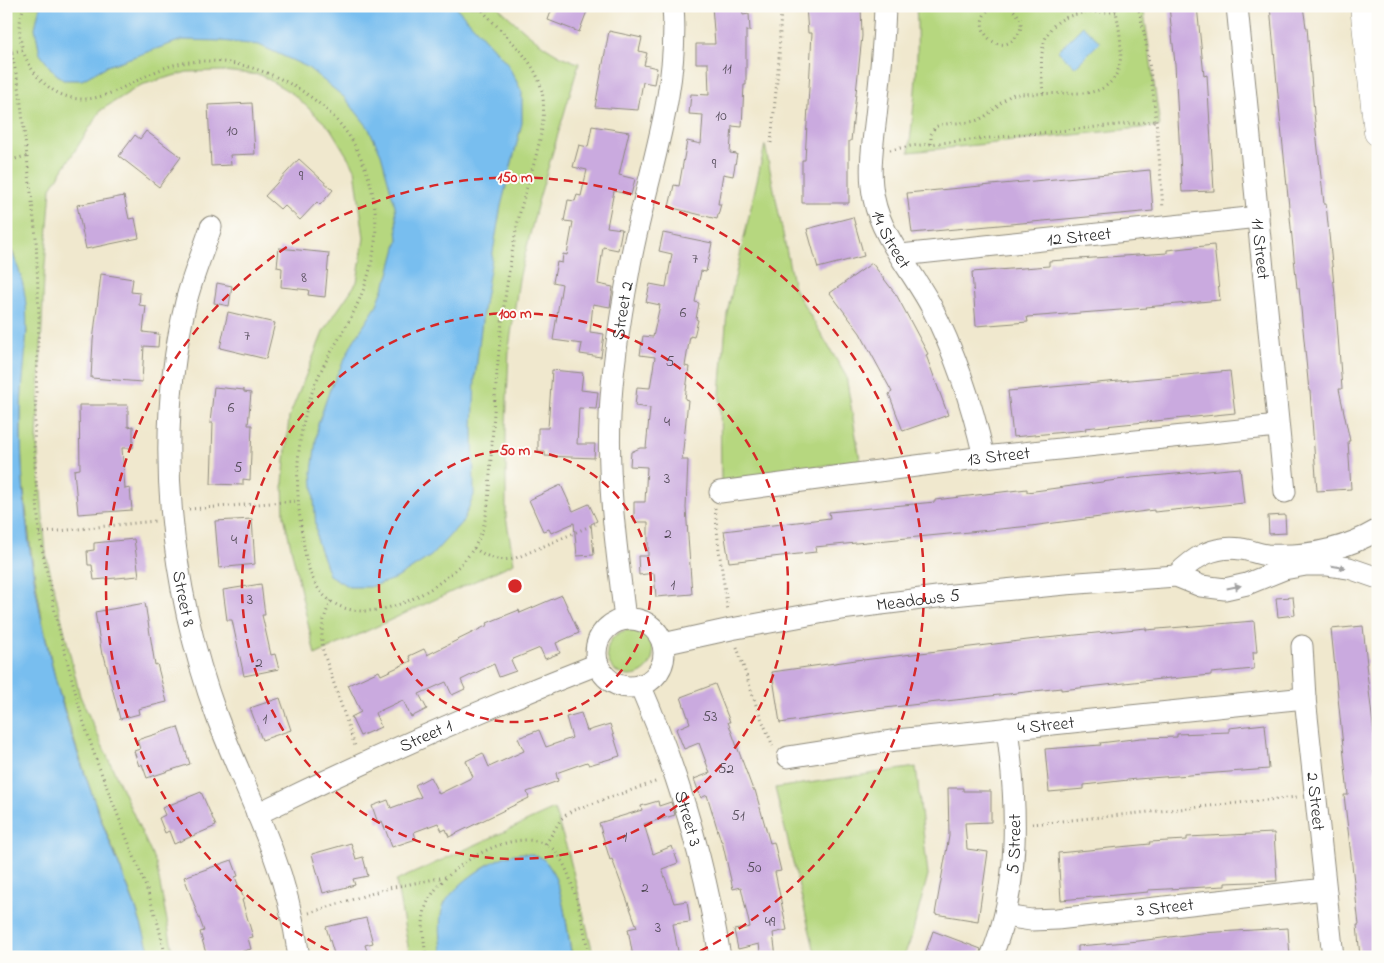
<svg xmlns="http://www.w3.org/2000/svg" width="1384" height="963" font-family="'Indie Flower',sans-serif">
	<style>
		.green { fill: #b6d77f; stroke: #708155 }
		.water { fill: #78beef; stroke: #52748d }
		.building { fill: #caaadf }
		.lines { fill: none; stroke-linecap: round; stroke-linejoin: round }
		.minor-casing { stroke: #8e8a7c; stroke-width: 23 }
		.secondary-casing { stroke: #8e8a7c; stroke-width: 29 }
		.path { stroke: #8e8a7c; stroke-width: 3; stroke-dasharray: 1 4; stroke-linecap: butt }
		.minor { stroke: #fff; stroke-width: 21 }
		.secondary { stroke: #fff; stroke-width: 28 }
		.oneway { fill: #a0a0a0 }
		.ring { fill: none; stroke: #d62828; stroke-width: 2.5; stroke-dasharray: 9 6 }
		.labels { text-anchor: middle; stroke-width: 4; stroke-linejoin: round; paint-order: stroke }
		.number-label { font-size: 15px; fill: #534b58 }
		.street-label { font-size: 18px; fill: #2b2b2b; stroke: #fdfcf7 }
		.centre { fill: #d62828; stroke: #fdfcf7; stroke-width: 2.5 }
		.ring-label { font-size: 15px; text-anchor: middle; font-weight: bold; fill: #d62828; stroke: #fdfcf7; stroke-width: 4; stroke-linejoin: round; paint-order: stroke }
	</style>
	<rect width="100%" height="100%" fill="#fdfcf7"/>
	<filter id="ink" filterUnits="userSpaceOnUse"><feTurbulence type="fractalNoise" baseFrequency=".02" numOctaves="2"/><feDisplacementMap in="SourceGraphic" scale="10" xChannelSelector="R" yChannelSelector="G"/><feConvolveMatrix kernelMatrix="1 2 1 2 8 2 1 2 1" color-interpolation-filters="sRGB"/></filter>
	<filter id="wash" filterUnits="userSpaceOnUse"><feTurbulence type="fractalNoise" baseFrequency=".0096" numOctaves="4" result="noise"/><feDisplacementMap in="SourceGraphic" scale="20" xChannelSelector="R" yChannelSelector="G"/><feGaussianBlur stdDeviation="1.12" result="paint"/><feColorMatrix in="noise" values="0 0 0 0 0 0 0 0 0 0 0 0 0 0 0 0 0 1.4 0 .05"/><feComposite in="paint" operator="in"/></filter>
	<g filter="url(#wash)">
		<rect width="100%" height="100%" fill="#f0e8ce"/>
		<!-- green -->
		<g class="green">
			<path d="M6,6H497C520,27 549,55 579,63L538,202L519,279L509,348L506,429V517L514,563L315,655L284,516L283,483L289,417L324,330L357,282L364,238L355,169L330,128L293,94L261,75L222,71L187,72L141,85L101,110L51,188L44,278L37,443L46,554L80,696L156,864L174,957H151L136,908L95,803L77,749L56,682L43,624L32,559L22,474L21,422L22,370L27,332L14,254L6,242Z"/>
			<path d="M916,6H1143L1160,126L909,152C914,104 920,55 916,6Z"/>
			<path d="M765,145L794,288L846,376L860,460L721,481L720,394L727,313Z"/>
			<circle cx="630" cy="653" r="23"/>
			<path d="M916,767L928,875L910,942L903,957H816L775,788Z"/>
			<path d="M554,809L569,855L594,957H572C566,923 564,888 543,859C531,860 498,861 489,864C482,867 475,874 470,878C438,901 439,920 443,957H410L396,881Z"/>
		</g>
		<!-- water -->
		<g class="water">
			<path d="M40,6H455L507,63L522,92V123L501,206L484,304L475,378L473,429L474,495L463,521L431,556L397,578L370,587H349L329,575L317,542L312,472L318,424L330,389L353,342L376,307L389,274L398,240L395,206L381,154L368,127L345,98L307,67L259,45L221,41L182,40L107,66L82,80H63L52,70L40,54L35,28Z"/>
			<path d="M1083,26L1100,42L1075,67L1058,51Z"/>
			<path d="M6,242C42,302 20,358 21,423C21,508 34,599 56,681C66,721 80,761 94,800C106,836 122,871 135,906C141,923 146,940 151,957H6Z"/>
			<path d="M524,853C530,854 538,855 543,859C563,876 567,932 572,957H443C441,941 438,922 443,907C451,887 489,861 509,855C514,854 519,853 524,853Z"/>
		</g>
		<g id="blocks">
			<!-- building -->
			<g class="building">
				<path d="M553,6H589L579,32L548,20Z"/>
				<path d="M712,6H742L743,15L749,14L750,31H746V85H744L742,127L732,126L730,153L737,154L733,176L723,174L718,204H721L717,219L669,207L674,185L679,186L687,141L701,144L703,115L689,114L691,94L709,95L708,63H696V44H715Z"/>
				<path d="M806,6H861L862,36L851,141H849V203H802V160H805L812,33H808Z"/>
				<path d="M1169,6H1197L1204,76L1207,75L1214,191L1182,192L1175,64Z"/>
				<path d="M1270,6H1303L1306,27H1307L1314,113L1324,204H1326L1335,295L1342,389H1339L1350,441H1348L1351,489L1317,491L1310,391H1309L1299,288H1297L1279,106Z"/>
				<path d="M609,31L642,38L639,51L647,53L644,65L657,68L654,84L643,82L638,110L595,107Z"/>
				<path d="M252,103L255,154L230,155L231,165L211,166L208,105Z"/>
				<path d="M592,126L629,132L619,175L635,179L631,195L614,191L607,227L622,229L618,250L603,247L598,284L613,287L610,307L593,304L590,332L604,334L601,357L580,354L582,344L553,340L562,284L553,282L557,262L562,263L563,254L567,255L573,222L564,221L568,200L575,201L577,195L581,196L587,170L573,167L579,145L588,147Z"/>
				<path d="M146,131L181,157L159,187L119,156L135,135L140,139Z"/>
				<path d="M299,159L333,190L320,205L317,202L300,220L284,205L280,209L265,196Z"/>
				<path d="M1150,170L1153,211L912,233L907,193Z"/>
				<path d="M124,196L129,219L135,218L139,238L86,249L77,205Z"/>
				<path d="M853,217L864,256L818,268L807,229Z"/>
				<path d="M663,233L712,243L706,272L701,271L695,302L699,303L696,319L698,320L694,337L690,336L685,366L689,367L685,399L688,400L682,460H688L686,508L692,594L656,597L654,573L639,575L638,556H648V522H634V502H645L647,467L630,466L631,452L640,448H646L650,408L635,406L637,387L650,388L655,357L640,355L643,336L653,337L660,305L646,302L650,284L666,287L672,254L659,251Z"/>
				<path d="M1214,245L1220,300L1146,307L1147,308L1027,317L1028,322L976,326L972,272L1049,266V261L1167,253V250Z"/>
				<path d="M279,248L329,253L325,297L308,295L309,290L281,287L282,268L277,267Z"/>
				<path d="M872,263L897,296L928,354L926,355L948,415L903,431L889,394L892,392L860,333L830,293Z"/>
				<path d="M101,274L133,279L131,292L140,293L139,305L146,306L143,332L159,334L158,347L144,346L142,382L91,378L93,341Z"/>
				<path d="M217,283L232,286L229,306L214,303Z"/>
				<path d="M228,312L275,323L266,359L220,348Z"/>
				<path d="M552,370L583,373L581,390L598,392L596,409L579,408L577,444H595L594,458L545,456V451H538V428H548Z"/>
				<path d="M1230,371L1235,413L1085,428L1086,430L1013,437L1008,391Z"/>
				<path d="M214,387L244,390V392L251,393L248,425H252L250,480L243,479V485L211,484L213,423H210Z"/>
				<path d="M79,405H128V427L133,426V448H122L125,489L130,488L132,510L78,514L74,470L80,469Z"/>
				<path d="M1240,468L1244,503L1154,512V510L1031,526L815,547L816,552L729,562L724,531L830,518L829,512L935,502V500L1027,489V492L1132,478Z"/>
				<path d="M561,485L573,511L589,504L597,521L591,524L594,555L577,556L574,523L551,533L549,529L543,531L529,500Z"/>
				<path d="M1285,515L1286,533L1269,534L1268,516Z"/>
				<path d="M252,519L255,564L219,568L215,521Z"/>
				<path d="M134,539L139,576L94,580L92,565H88L87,551L94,550V543Z"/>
				<path d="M261,584L265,615H262L271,655L275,654L279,669L244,676L232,620H227L223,590Z"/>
				<path d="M562,595L579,633L556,643L560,653L545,659L540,648L511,660L516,671L499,677L494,664L461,680L465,689L452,695L446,682L419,694L427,709L411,717L403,700L375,713L381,727L360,736L351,717L361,712L348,685L379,671L381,675L411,661L409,656L424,649L427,655L488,625L487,623L519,610L520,613Z"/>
				<path d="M1293,597L1295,615L1278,617L1276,598Z"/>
				<path d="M145,603L155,665L157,664L167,702L138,709L139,714L120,719L104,655H102L95,612Z"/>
				<path d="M1254,621L1257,652H1253L1254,669L1211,673V675L1170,679V678L1061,690V688L867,710L780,723L772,672L863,659V660L1036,639L1146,628V630Z"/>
				<path d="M1363,626L1367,664H1366L1374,734H1376L1378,749V770L1375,771L1378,794V957H1360L1357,925H1359L1344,795H1348L1331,629Z"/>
				<path d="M715,684L730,722H728L753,790H755L770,843L774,842L781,871L775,872L787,930L773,933L776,957H761L759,944L738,949L734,930L750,927L741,887L733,889L722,841H721L707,795L701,798L694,779L710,773L699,743L684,749L676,729L690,723L681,697Z"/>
				<path d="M280,698L291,730L262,740L250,708Z"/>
				<path d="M581,713L587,731L610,724L620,756L589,765L587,762L556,773L558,781L527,792L529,798L449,837L446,829L442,831L438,823L414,832L416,839L392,847L382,821L378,823L372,806L388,800L391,808L421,797L415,785L430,777L439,794L473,777L466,761L483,753L489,767L524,751L518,738L539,730L546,747L572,738L566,717Z"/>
				<path d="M1265,724L1269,769L1137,779L1084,785V789L1049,792L1045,749L1101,745L1100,743L1141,738L1177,737V734L1229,732V728Z"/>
				<path d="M178,727L190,764L147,778L142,764L139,766L134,751L140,749L137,740Z"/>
				<path d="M948,788H963V791H991V822L965,823L967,849L988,852L978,921L935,914L949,836Z"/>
				<path d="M201,792L216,826L174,844L169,831L165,833L159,818L165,815L162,808Z"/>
				<path d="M658,801L659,806L671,802L675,815L644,824L653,854L672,846L678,863L662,869L674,903L687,901L690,922L673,924L679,957H633L628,929L637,927L612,859L610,860L599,823L642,810L641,806Z"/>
				<path d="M1274,833L1277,881L1225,883V886L1148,890V892L1061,900L1058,853L1150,844L1149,842L1187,840V837Z"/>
				<path d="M351,843L356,859L363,857L368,876L353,879L355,885L323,893L312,854Z"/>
				<path d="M232,860L238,876L235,877L244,899L242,900L253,937L248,938L251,949L222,957H207L200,932L204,931L184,877Z"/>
				<path d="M366,918L373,943L365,945L369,957H335L326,927Z"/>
				<path d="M1288,928L1290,957H1078V946L1139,941L1201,933Z"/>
				<path d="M933,931L981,949L979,957H924Z"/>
			</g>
		</g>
	</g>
	<g filter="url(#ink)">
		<use href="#blocks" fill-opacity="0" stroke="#8e8a7c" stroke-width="1"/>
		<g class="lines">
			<defs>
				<g id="minor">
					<path id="s1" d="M885,6C884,43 880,79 876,116C873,143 868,172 874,199C881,236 913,272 931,306C956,354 972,404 984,457"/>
					<path id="s2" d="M1237,6L1285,492"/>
					<path id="s3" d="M211,227C203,252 192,277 186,302C153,438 170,587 217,717C234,762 255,805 272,850C285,884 294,921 299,957"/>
					<path id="s4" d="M901,255L1258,217"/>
					<path id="s5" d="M720,492L984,457L1278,426"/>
					<path d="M1176,576C1194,557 1214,545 1241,549C1250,550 1258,554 1267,555C1305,557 1344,550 1378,530"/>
					<path id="s6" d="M625,619C617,552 607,484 610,416C612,367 620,318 629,270C644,182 680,97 673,6"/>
					<circle cx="630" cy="653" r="34"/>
					<path id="s7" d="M663,644L731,629L841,609L953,595L1065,584L1176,576L1201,586L1225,589L1247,584L1284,569L1306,565H1328L1349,568L1378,578"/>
					<path id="s8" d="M1302,646L1305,698L1333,957"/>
					<path id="s9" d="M640,685C678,772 705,863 720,957"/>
					<path id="s10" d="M788,757L897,740L1305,698"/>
					<path id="s11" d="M257,814C369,759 482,709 598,664"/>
					<path id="s12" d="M1005,916L1031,920L1057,919L1325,889"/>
					<path id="s13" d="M991,957C1021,886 1017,803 1007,728"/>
				</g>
				<path id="secondary" d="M1364,6L1378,132"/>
			</defs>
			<!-- minor casing -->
			<use href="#minor" class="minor-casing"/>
			<!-- secondary casing -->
			<use href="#secondary" class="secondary-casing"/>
			<!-- path -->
			<g class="path">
				<path d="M24,6C21,15 19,24 20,34C22,68 51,101 86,99C112,98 144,74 170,66C229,49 301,78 340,124C353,139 363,160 369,179C384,230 373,276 349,321C337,343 323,363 314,387C296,434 294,483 302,533C304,545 305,559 310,572C338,650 446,595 475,546C483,533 486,518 488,503C493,432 496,361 506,291C510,265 514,238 520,212C529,174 551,125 541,87C532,54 499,32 479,6"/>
				<path d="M996,6C964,18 995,60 1015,38C1019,34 1021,29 1021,24C1020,15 1014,10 1007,6"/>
				<path d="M1138,6C1154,72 1158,141 1163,209"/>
				<path d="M6,29L19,86L36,237L39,318L34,446L39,533L58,626L82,717L97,762L146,887L157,920L166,957"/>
				<path d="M12,52L23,50"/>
				<path d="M1043,93C1041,64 1035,25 1073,15C1087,11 1102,12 1116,12"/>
				<path d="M771,143L779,59L781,6"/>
				<path d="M931,144V134L935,127C948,121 964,125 978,120C993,114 1000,100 1014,94L1086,93C1133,87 1121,39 1115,6"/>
				<path d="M890,150L911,146L1156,121"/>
				<path d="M6,161L27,156"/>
				<path d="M715,508L719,550L728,611"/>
				<path d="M189,509L298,501"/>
				<path d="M39,533L155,521"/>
				<path d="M474,548C488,558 500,562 516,558L595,524"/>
				<path d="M331,601C323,618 320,632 323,651L355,746"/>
				<path d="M737,647L757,708L773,746"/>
				<path d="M1032,824L1297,797"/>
				<path d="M546,844L561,819L571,811L658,781"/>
				<path d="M309,913L389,888L445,877"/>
				<path d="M426,957C424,939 420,921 427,904C441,868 519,820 553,849C572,865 585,932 589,957"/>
			</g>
			<!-- minor -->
			<use href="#minor" class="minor"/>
			<!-- secondary -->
			<use href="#secondary" class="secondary"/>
		</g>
		<!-- one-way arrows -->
		<defs><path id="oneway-solid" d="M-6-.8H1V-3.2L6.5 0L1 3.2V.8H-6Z" transform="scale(1.25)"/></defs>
		<g class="oneway">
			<use href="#oneway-solid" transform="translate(1339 567) rotate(9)"/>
			<use href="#oneway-solid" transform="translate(1234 587) rotate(-11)"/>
		</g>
	</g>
	<!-- distance rings -->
	<g class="ring">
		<circle cx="515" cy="586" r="136"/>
		<circle cx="515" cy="586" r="273"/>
		<path d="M342 957A409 409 0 1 1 688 957"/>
	</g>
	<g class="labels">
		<!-- number labels -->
		<g class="number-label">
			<text x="727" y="73">11</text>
			<text x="721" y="120">10</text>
			<text x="232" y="135">10</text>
			<text x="714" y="168">9</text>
			<text x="301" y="180">9</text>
			<text x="695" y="263">7</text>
			<text x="304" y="282">8</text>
			<text x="683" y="317">6</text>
			<text x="247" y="340">7</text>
			<text x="670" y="366">5</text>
			<text x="231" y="412">6</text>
			<text x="667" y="426">4</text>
			<text x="238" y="472">5</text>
			<text x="667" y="483">3</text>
			<text x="668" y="538">2</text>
			<text x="234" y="544">4</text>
			<text x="673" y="589">1</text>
			<text x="250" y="604">3</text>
			<text x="259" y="667">2</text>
			<text x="710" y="721">53</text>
			<text x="265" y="723">1</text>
			<text x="726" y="773">52</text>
			<text x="738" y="820">51</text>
			<text x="625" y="841">1</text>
			<text x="754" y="872">50</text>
			<text x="645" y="892">2</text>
			<text x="770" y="926">49</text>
			<text x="658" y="932">3</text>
		</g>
		<!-- street labels -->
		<g class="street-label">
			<text dy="6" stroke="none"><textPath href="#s4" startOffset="179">12 Street</textPath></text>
			<text dy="6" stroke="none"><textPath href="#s1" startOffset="238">14 Street</textPath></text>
			<text dy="6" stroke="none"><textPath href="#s2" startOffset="244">11 Street</textPath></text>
			<text dy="6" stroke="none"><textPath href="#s6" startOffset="310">Street 2</textPath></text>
			<text dy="6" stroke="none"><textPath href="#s5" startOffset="281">13 Street</textPath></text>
			<text dy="6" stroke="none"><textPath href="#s3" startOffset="378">Street 8</textPath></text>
			<text dy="6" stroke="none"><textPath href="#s7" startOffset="259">Meadows 5</textPath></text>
			<text dy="6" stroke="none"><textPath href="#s10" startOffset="260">4 Street</textPath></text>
			<text dy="6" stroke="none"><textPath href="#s11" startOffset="186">Street 1</textPath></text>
			<text dy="6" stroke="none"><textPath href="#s8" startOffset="156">2 Street</textPath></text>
			<text dy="6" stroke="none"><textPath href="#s9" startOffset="142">Street 3</textPath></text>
			<text dy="6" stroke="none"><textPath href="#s13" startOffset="116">5 Street</textPath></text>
			<text dy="6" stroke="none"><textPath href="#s12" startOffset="161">3 Street</textPath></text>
		</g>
	</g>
	<circle cx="515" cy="586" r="8" class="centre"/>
	<g class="ring-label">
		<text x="515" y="182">150 m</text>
		<text x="515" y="318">100 m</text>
		<text x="515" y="455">50 m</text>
	</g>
	<!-- margin -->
	<rect width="1384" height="963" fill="none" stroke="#fdfcf7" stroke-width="25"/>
</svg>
